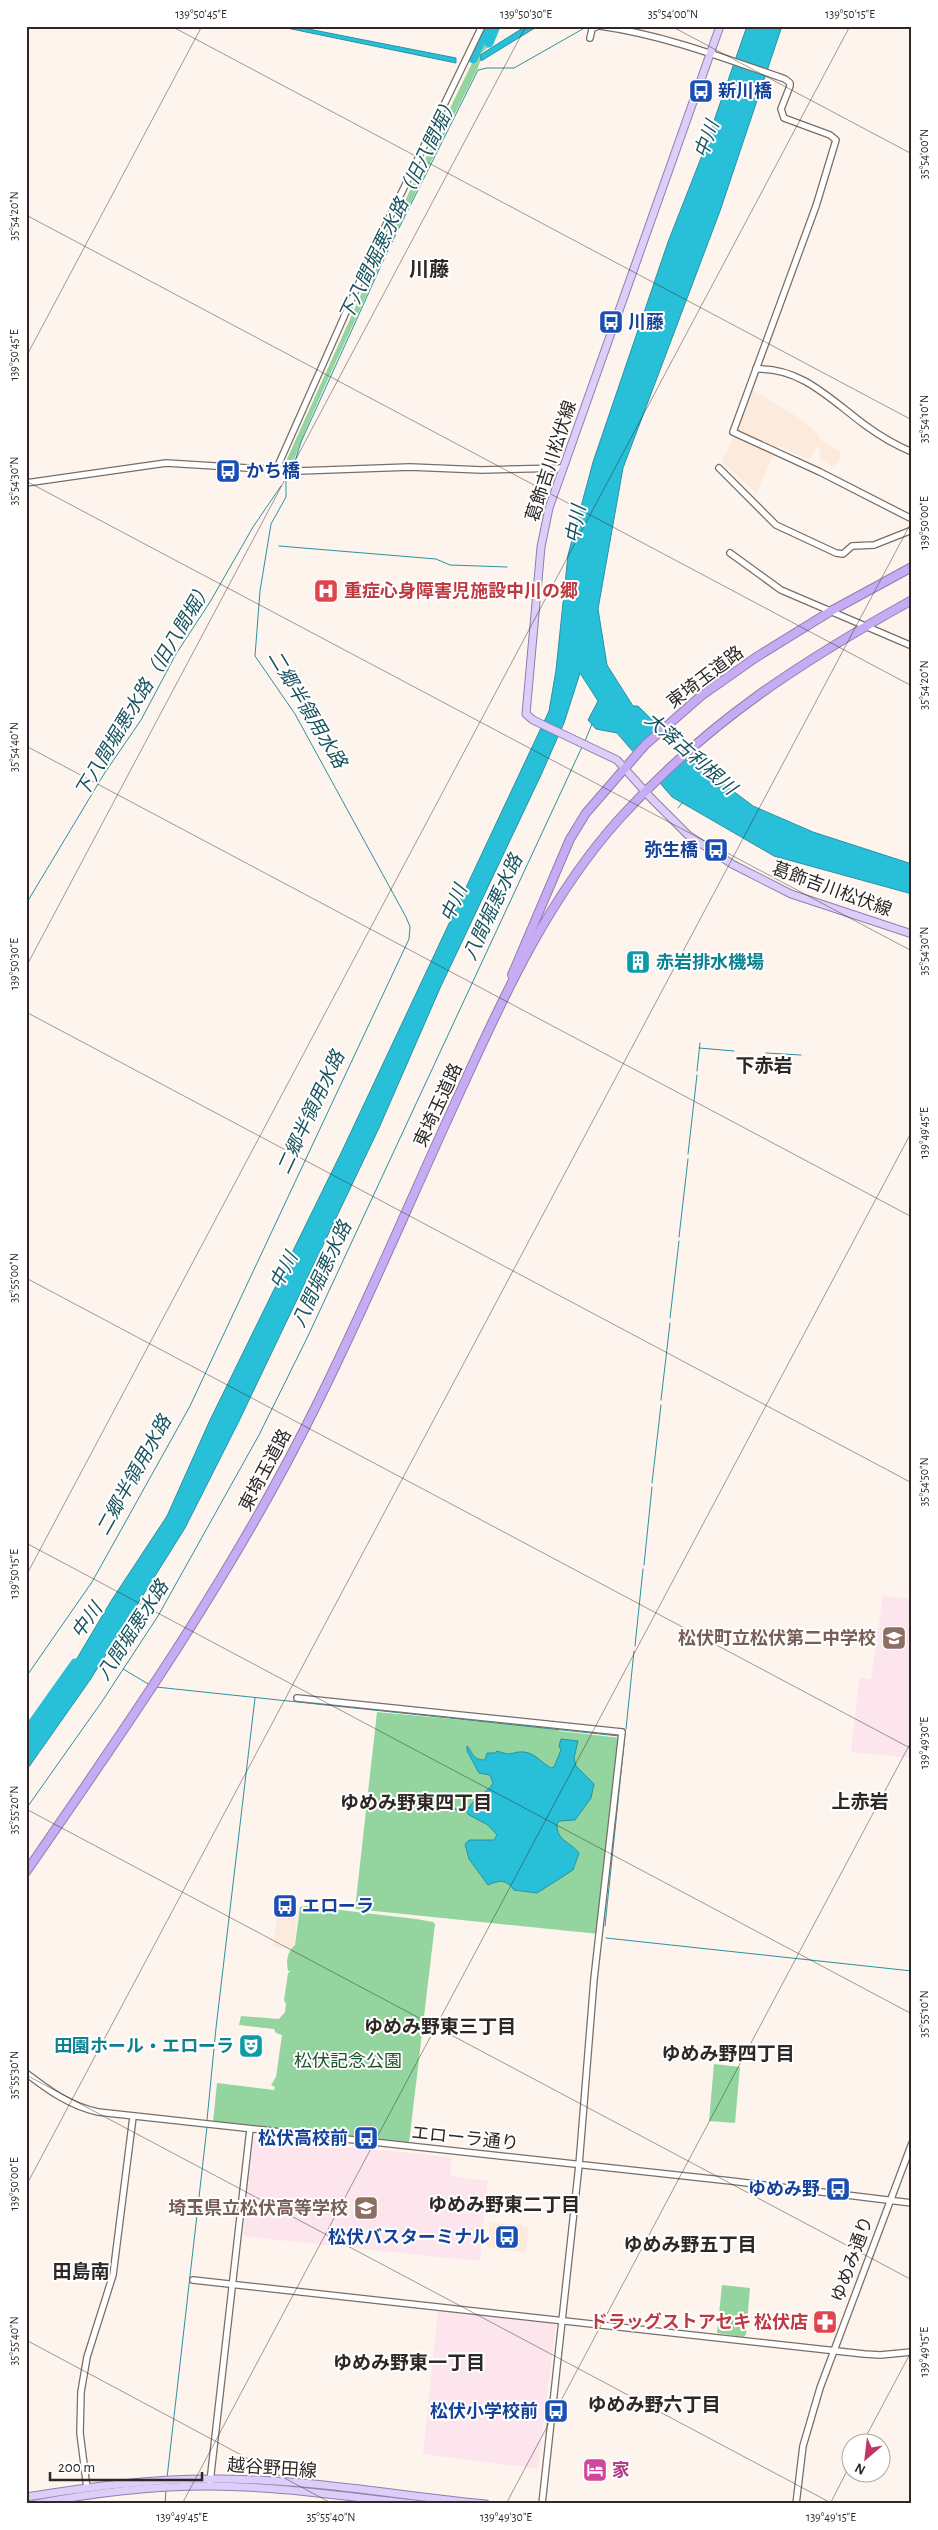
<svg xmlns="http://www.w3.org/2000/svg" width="938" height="2530" font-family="'Alegreya Sans','Noto Sans JP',sans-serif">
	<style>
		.built { fill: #fceadd }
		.education { fill: #fde5ee }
		.green { fill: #94d59f }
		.water { fill: #28bfd8; stroke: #2a92a2 }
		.pier { fill: #fef4ee }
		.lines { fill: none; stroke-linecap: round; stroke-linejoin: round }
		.stream { stroke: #2a92a2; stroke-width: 1 }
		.river { stroke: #28bfd8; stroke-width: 9 }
		.minor-casing { stroke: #786e66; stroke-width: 8 }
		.major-casing { stroke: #917eac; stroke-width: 9 }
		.highway-casing { stroke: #917eac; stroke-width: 10 }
		.minor { stroke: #fff; stroke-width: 5.5 }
		.major { stroke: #ddcdf9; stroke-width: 7 }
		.highway { stroke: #c7acf5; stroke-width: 8 }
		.ticks { fill: none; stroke: #2d2825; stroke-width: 1; stroke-opacity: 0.45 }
		.labels { text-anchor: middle; stroke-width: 4; stroke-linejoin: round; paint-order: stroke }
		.transit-label { font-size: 18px; font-weight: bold; fill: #164399; stroke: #fff; text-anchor: end }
		.street-label { font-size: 18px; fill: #2d2825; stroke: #fff }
		.health-label { font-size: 18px; font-weight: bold; fill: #be3a42; stroke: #fff; text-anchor: start }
		.culture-label { font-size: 18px; font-weight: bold; fill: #0d838f; stroke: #fff; text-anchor: start }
		.education-label { font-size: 18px; font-weight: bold; fill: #785e54; stroke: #fff; text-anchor: end }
		.park-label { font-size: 18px; fill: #1c552b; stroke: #fff }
		.hotel-label { font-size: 18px; font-weight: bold; fill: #b23c85; stroke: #fff; text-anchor: start }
		.water-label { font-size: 19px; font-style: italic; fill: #18535d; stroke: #fff }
		.neighbourhood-label { font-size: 19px; font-weight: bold; fill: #2d2825; stroke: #fff }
		.quarter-label { font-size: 20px; font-weight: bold; fill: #2d2825; stroke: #fff }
		.neatline { fill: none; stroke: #2d2825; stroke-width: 2 }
		.ticks-label { font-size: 12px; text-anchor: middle; fill: #2d2825 }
	</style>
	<rect width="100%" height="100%" fill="#fef4ee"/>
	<!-- built -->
	<g class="built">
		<path d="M751,389L801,419L820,436L819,439L840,451L841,458L837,464L832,466L820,459L821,450L816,447L810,460L778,446L756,493L722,462L738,428Z"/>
		<path d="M278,1904L298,1907L294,1949L273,1947Z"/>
		<path d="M490,2222L528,2227L526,2252L487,2248Z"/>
	</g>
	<!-- education -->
	<g class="education">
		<path d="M883,1596L912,1599V1758L851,1752L859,1678L871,1679Z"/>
		<path d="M256,2138L452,2157L450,2176L488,2181L480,2259L477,2261L243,2236L253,2140Z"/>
		<path d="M438,2310L556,2324L538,2469L423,2454Z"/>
	</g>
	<!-- green -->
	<g class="green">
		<path d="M490,26H501L492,44L480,54V62L477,70C433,156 391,242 351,329C330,375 308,421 291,468H287V459L382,248Z"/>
		<path d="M377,1712L558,1729L559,1731L621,1738L599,1934L355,1909Z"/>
		<path d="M306,1906L416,1919L433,1922L435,1924L409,2143L213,2122L217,2083L274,2090L275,2087L271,2085L276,2077L282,2035L276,2033L274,2029L239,2025L241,2016L279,2019L285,2012L286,2004L284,2000L288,1973L291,1971H288C286,1961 287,1952 295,1945L300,1907Z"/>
		<path d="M714,2064L740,2067L735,2123L709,2121Z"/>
		<path d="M722,2285L750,2288L746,2335L743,2337L717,2333Z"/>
	</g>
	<!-- water -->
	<g class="water">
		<path d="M277,26H293L456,58V63Z"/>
		<path d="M526,26H538L481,61L480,55Z"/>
		<path d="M747,26H782L720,211L623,468L598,609L607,665L633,706H638L695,762L753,806L813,832L912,864V894L774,856L672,797L617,733L596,729L588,720L598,701L580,673L564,723L541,775L441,986L379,1128L239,1421L185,1528L90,1680L26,1771V1733L57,1692L111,1601L167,1516L210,1420L342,1151L549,711L556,670L568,555L593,462L668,242L701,158Z"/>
		<path d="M561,1739L578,1741L574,1758L576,1766L594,1784L591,1798L575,1820L559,1821L557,1824C557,1842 570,1841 579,1853L573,1870L537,1893L514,1890C506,1879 500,1880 488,1885L469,1859L465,1844L469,1840H494L497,1835L488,1825L469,1815L466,1811L451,1809L469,1808C475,1796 487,1794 493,1783L490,1775L479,1773L467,1751V1746C473,1752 472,1760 485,1760L487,1753H495L497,1751C514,1757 511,1751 524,1752C535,1753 542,1763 551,1768L554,1767L561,1750L559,1746Z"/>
	</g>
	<!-- pier -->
	<path class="pier" d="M661,725L690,754L658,784L631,753Z"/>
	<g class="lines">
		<!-- stream -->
		<g class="stream">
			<path d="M293,468L301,442L389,248L478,70L487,68H514L588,26"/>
			<path d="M279,546L436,559L450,565L507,567"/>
			<path d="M585,741L592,724"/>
			<path d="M678,808L682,803"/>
			<path d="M26,904L104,774L141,720L176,654L210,602L253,527L281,486"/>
			<path d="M699,1048L734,1051"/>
			<path d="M766,1053L801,1055"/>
			<path d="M697,1071L700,1043"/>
			<path d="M688,1154L697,1075"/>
			<path d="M679,1237L688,1159"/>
			<path d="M670,1318L679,1241"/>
			<path d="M661,1400L670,1323"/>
			<path d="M652,1483L661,1405"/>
			<path d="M644,1565L652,1487"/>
			<path d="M635,1646L643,1569"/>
			<path d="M123,1669L150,1685"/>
			<path d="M26,1677L92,1582L190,1406L409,939L410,927L406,917L295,714L255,656L260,591L271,524L286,497V472"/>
			<path d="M156,1687L619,1736"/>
			<path d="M626,1729L634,1651"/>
			<path d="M26,1809L103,1700L158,1616L259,1435L308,1336L582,747"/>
			<path d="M605,1926L625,1734"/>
			<path d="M606,1938L912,1971"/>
			<path d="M207,2120L216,2028L255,1698"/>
			<path d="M167,2478L207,2127"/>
			<path d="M165,2504L166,2490"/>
		</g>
		<!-- river -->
		<g class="river">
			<path d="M489,43L496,26"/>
			<path d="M473,59L488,26"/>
			<path d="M373,262L386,236"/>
			<path d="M26,1732L75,1663"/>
		</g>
		<defs>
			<g id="minor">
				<path d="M600,26C664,35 724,58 785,79L790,83V86L781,109L784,118L830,135L836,140L816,206L733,432L820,472L912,519"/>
				<path d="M590,38L592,29L598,26"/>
				<path d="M756,369C801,367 831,400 865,425C880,436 895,445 912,452"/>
				<path d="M719,468L776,525L836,553L843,554L852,546L874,545L912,530"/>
				<path d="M276,470L371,256L482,26"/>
				<path d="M26,483L166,463L298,471L410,467L482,470L563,468"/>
				<path d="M730,553L781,590L912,646"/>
				<path d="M297,1698L622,1732L594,1979L579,2165L542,2504"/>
				<path d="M26,2073C48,2090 70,2106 98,2112L731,2181L912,2203"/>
				<path d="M193,2280L864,2354L880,2355L912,2352"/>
				<path d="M210,2482L250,2129"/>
				<path d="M87,2488L80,2433L81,2392L87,2357L113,2275L133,2117"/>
				<path d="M796,2504L803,2446L820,2388L912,2143"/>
			</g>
			<g id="major">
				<path d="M720,26L549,508L541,547L526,714L533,720L617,760L650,797L688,835L732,864L791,894L912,934"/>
				<path d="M26,2497C88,2487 148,2479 210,2479C302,2478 394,2495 486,2504"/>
				<path d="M35,2504C93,2493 149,2486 208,2486C277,2486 347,2497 415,2504"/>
			</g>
			<g id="highway">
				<path d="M512,975L570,839L586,813L645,745L701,696L755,658L831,611L912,567"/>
				<path d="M26,1872C130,1722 234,1572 315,1408C367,1304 412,1196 461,1090C504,995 550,895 621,817C709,721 799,663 912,600"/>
			</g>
		</defs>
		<!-- minor casing -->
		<use href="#minor" class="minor-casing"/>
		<!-- major casing -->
		<use href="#major" class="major-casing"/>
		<!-- highway casing -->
		<use href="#highway" class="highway-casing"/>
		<!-- minor -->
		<use href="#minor" class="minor"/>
		<!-- major -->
		<use href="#major" class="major"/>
		<!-- highway -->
		<use href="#highway" class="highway"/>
	</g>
	<!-- ticks -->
	<path class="ticks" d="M171,26L912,420M671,26L912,154M26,215L912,686M26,357L202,26M26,481L912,951M26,746L912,1217M26,967L526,26M26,1012L912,1483M26,1278L912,1749M26,1543L912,2014M26,1576L850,26M26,1809L912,2280M26,2075L833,2504M26,2186L912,521M26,2340L333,2504M863,2442L912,2350M182,2504L912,1131M506,2504L912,1740M830,2504L850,2465"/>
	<!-- icons -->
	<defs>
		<symbol id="bus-square" viewBox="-11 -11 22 22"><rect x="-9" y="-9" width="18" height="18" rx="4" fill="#1a4fb4" stroke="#fff"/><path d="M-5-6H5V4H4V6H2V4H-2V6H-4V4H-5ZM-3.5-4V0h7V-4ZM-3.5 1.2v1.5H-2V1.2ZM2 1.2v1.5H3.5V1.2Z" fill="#fff"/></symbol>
		<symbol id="hospital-square" viewBox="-11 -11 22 22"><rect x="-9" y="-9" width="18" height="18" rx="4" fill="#e0444e" stroke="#fff"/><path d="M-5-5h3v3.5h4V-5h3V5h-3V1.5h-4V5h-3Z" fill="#fff"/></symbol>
		<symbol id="building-square" viewBox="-11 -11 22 22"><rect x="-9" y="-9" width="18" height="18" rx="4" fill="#0f9aa8" stroke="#fff"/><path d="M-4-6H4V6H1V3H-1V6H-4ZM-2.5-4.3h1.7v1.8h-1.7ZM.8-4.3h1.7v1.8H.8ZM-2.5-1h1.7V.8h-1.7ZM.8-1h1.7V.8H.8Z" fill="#fff"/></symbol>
		<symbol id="school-square" viewBox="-11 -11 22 22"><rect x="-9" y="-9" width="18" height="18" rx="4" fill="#8d6e63" stroke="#fff"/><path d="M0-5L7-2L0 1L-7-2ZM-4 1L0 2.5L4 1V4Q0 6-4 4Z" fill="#fff"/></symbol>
		<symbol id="theatre-square" viewBox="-11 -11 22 22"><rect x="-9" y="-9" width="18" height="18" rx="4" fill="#0f9aa8" stroke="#fff"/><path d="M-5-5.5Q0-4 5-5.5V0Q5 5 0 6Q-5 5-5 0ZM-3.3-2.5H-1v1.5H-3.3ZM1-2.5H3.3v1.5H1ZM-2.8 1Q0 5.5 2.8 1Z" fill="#fff"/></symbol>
		<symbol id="pharmacy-square" viewBox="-11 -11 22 22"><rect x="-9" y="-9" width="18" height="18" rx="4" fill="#e0444e" stroke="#fff"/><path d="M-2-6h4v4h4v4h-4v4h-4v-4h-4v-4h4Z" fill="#fff"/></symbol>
		<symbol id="hotel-square" viewBox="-11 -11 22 22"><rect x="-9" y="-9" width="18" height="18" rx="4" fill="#d1479c" stroke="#fff"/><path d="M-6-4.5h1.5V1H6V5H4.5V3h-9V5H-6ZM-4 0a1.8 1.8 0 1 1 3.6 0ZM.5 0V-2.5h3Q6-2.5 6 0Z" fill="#fff"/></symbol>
	</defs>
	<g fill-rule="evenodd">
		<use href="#bus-square" x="687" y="77" width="28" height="28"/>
		<use href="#bus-square" x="597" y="308" width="28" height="28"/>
		<use href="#bus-square" x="214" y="457" width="28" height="28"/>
		<use href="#hospital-square" x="312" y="577" width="28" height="28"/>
		<use href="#bus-square" x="702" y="836" width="28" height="28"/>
		<use href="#building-square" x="624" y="948" width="28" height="28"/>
		<use href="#school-square" x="880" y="1624" width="28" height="28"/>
		<use href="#bus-square" x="271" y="1892" width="28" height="28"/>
		<use href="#theatre-square" x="237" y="2032" width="28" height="28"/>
		<use href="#bus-square" x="352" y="2124" width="28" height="28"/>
		<use href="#bus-square" x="824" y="2175" width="28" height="28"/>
		<use href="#school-square" x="352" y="2194" width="28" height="28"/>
		<use href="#bus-square" x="493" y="2223" width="28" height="28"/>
		<use href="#pharmacy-square" x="811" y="2308" width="28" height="28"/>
		<use href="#bus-square" x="542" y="2397" width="28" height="28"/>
		<use href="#hotel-square" x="581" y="2456" width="28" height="28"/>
	</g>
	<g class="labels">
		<!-- transit labels -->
		<g class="transit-label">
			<text x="718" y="97" text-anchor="start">新川橋</text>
			<text x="628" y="328" text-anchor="start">川藤</text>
			<text x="246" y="477" text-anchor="start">かち橋</text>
			<text x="698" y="856">弥生橋</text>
			<text x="302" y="1912" text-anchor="start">エローラ</text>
			<text x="348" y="2144">松伏高校前</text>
			<text x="820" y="2195">ゆめみ野</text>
			<text x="490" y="2243">松伏バスターミナル</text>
			<text x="538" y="2417">松伏小学校前</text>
		</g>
		<!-- street labels -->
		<g class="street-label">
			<text transform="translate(551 461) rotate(-72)" y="6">葛飾吉川松伏線</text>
			<text transform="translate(705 677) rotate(-37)" y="6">東埼玉道路</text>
			<text transform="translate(832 889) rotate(20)" y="6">葛飾吉川松伏線</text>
			<text transform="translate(438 1105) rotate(-65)" y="6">東埼玉道路</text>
			<text transform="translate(265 1470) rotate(-62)" y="6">東埼玉道路</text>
			<text transform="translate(465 2138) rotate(6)" y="6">エローラ通り</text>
			<text transform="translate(852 2259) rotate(-70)" y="6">ゆめみ通り</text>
			<text transform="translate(272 2468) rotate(4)" y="6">越谷野田線</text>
		</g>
		<!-- health labels -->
		<g class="health-label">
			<text x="344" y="597">重症心身障害児施設中川の郷</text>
			<text x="808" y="2328" text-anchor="end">ドラッグストアセキ 松伏店</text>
		</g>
		<!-- culture labels -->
		<g class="culture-label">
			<text x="656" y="968">赤岩排水機場</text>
			<text x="234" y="2052" text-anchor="end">田園ホール・エローラ</text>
		</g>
		<!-- education labels -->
		<g class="education-label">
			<text x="876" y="1644">松伏町立松伏第二中学校</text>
			<text x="348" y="2214">埼玉県立松伏高等学校</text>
		</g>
		<!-- park labels -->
		<g class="park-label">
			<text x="348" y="2067">松伏記念公園</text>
		</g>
		<!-- hotel labels -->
		<g class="hotel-label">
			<text x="612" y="2476">家</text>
		</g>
		<!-- water labels -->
		<g class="water-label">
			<text transform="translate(706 139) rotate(-70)" y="7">中川</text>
			<text transform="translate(398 208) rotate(-64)" y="7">下八間堀悪水路（旧八間堀）</text>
			<text transform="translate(575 524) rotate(-80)" y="7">中川</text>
			<text transform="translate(143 689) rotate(-59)" y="7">下八間堀悪水路（旧八間堀）</text>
			<text transform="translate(308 709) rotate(59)" y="7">二郷半領用水路</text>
			<text transform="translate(691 753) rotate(41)" y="7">大落古利根川</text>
			<text transform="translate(453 903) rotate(-66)" y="7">中川</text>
			<text transform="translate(492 907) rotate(-65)" y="7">八間堀悪水路</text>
			<text transform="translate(310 1112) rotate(-65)" y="7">二郷半領用水路</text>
			<text transform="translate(283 1270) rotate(-63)" y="7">中川</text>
			<text transform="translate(321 1274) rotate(-65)" y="7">八間堀悪水路</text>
			<text transform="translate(133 1475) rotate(-61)" y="7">二郷半領用水路</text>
			<text transform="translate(86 1620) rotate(-54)" y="7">中川</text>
			<text transform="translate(132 1630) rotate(-57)" y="7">八間堀悪水路</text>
		</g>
		<!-- neighbourhood labels -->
		<g class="neighbourhood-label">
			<text x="764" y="1072">下赤岩</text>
			<text x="860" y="1808">上赤岩</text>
			<text x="416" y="1809">ゆめみ野東四丁目</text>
			<text x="440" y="2033">ゆめみ野東三丁目</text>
			<text x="728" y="2060">ゆめみ野四丁目</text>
			<text x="504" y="2211">ゆめみ野東二丁目</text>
			<text x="690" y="2251">ゆめみ野五丁目</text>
			<text x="81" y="2278">田島南</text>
			<text x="409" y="2369">ゆめみ野東一丁目</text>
			<text x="654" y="2411">ゆめみ野六丁目</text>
		</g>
		<!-- quarter labels -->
		<g class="quarter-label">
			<text x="429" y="276">川藤</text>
		</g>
	</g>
	<!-- border -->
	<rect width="938" height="2530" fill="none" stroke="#ffffff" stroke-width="55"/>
	<!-- north arrow -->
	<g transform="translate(866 2458) rotate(208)"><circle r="24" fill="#ffffff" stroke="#aba9a8"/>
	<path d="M0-4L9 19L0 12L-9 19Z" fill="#c33663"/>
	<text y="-8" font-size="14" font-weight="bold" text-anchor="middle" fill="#2d2825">N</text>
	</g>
	<!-- scale -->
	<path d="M50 2472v8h152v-8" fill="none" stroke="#2d2825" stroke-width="2.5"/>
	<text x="58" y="2472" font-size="15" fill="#2d2825" stroke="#ffffff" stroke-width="4" paint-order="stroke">200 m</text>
	<rect x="28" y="28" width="882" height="2474" class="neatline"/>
	<g class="ticks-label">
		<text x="201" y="18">139°50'45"E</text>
		<text x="526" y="18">139°50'30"E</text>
		<text x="673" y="18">35°54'00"N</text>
		<text x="850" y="18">139°50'15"E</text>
		<text transform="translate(924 154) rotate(-90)" y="4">35°54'00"N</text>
		<text transform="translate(14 216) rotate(-90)" y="4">35°54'20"N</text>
		<text transform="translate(14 355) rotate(-90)" y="4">139°50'45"E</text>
		<text transform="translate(924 419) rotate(-90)" y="4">35°54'10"N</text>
		<text transform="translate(14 481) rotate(-90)" y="4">35°54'30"N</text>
		<text transform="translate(924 523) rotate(-90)" y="4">139°50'00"E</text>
		<text transform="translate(924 685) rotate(-90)" y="4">35°54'20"N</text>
		<text transform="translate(14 747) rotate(-90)" y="4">35°54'40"N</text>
		<text transform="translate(924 951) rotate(-90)" y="4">35°54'30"N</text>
		<text transform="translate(14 964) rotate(-90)" y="4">139°50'30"E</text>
		<text transform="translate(924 1133) rotate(-90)" y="4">139°49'45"E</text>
		<text transform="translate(14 1278) rotate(-90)" y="4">35°55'00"N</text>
		<text transform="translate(924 1482) rotate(-90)" y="4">35°54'50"N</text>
		<text transform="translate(14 1574) rotate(-90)" y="4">139°50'15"E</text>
		<text transform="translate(924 1743) rotate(-90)" y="4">139°49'30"E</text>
		<text transform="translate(14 1810) rotate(-90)" y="4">35°55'20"N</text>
		<text transform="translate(924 2014) rotate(-90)" y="4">35°55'10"N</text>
		<text transform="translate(14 2075) rotate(-90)" y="4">35°55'30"N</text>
		<text transform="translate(14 2184) rotate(-90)" y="4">139°50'00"E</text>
		<text transform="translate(14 2341) rotate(-90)" y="4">35°55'40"N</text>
		<text transform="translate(924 2352) rotate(-90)" y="4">139°49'15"E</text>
		<text x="182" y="2521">139°49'45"E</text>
		<text x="331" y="2521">35°55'40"N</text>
		<text x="506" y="2521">139°49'30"E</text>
		<text x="831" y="2521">139°49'15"E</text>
	</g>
</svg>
